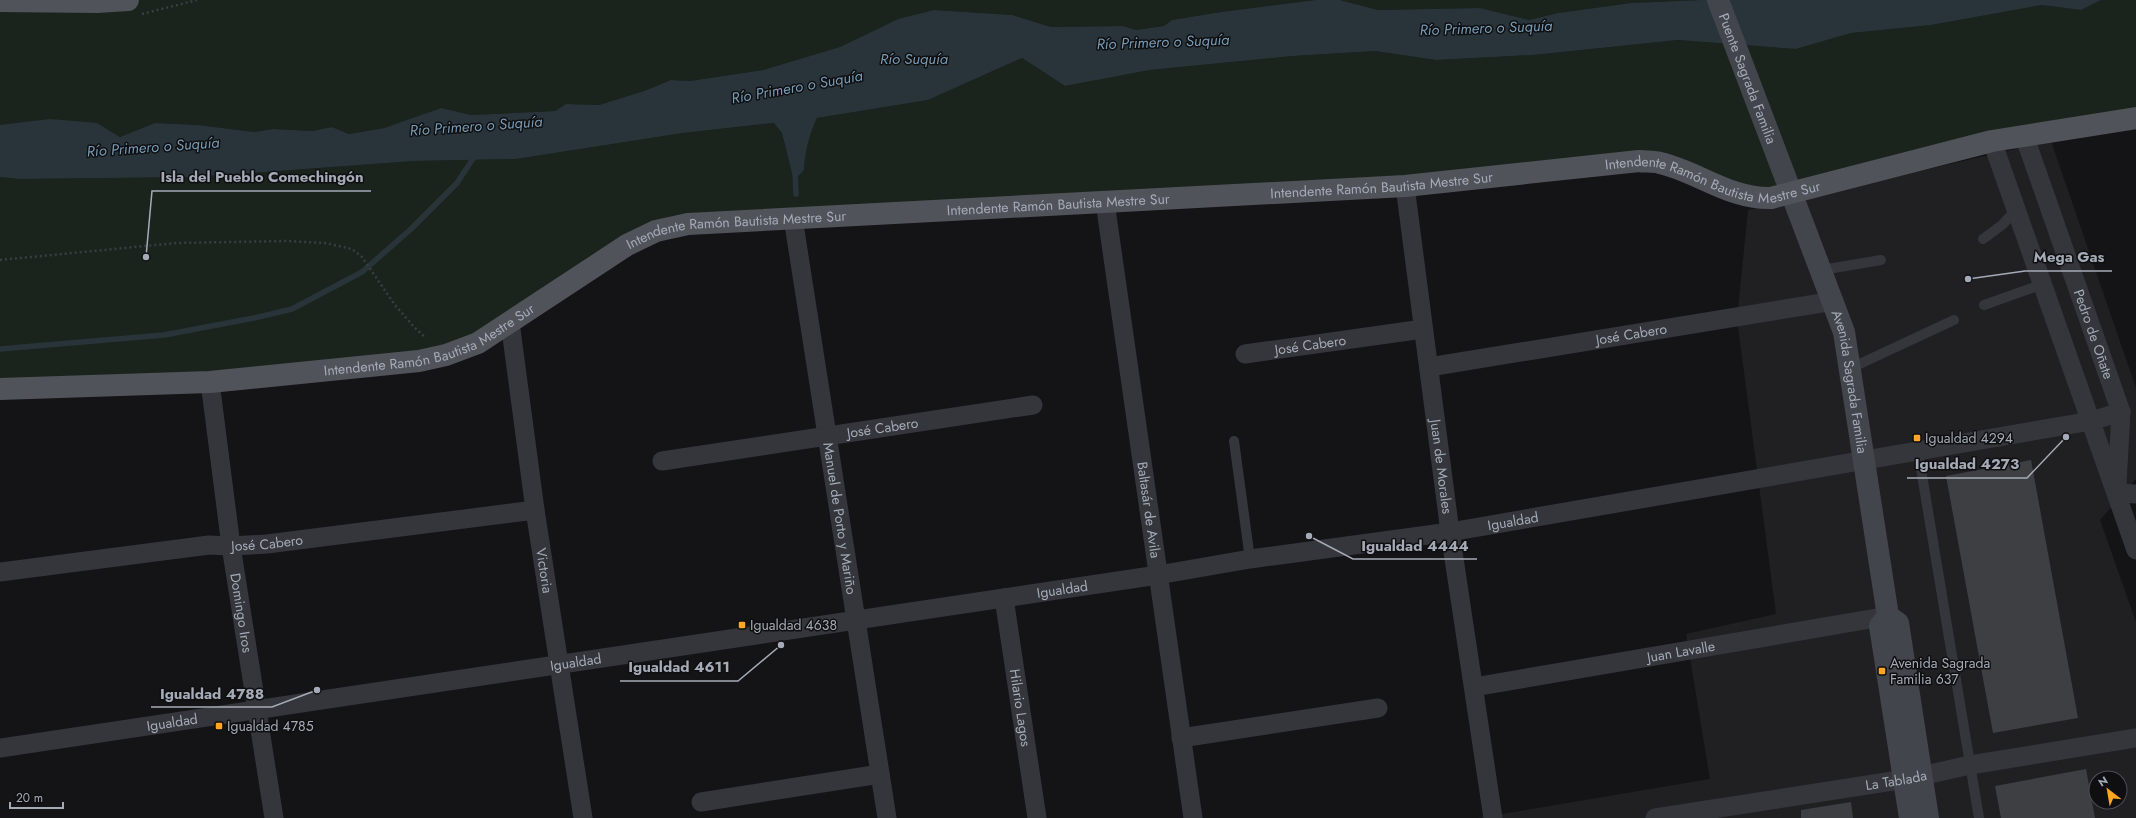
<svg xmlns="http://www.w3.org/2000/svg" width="2136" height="818" font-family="Jost,sans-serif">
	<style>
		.built { fill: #202023; fill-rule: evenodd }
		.green { fill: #1b241c }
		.water { fill: #29343a }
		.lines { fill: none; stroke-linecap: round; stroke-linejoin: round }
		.stream { stroke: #29343a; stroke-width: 5.5 }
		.building { fill: #3e3f43 }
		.path { stroke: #3a3d42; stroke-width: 2.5; stroke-dasharray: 2 3; stroke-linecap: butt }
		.service { stroke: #34363b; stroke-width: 10 }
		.minor { stroke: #34363b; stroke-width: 19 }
		.secondary { stroke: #42454b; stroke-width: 22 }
		.primary { stroke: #50535a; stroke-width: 22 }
		.poi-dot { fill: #fea623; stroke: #0f0f11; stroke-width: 1.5 }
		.labels { text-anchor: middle; stroke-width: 3; stroke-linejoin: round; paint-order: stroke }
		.street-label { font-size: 14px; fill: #a4abb7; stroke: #0f0f11 }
		.poi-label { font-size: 14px; fill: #a4abb7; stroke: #0f0f11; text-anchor: start }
		.water-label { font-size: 15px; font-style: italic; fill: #799cb5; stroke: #0f0f11 }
		.leader { fill: none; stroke: #a4abb7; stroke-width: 1.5 }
		.callout-dot { fill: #a4abb7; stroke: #0f0f11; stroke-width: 1.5 }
		.callout-label { font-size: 15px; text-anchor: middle; font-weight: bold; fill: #a4abb7; stroke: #0f0f11; stroke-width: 3; stroke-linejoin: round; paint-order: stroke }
	</style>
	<rect width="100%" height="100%" fill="#141416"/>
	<!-- built -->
	<path class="built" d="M2051,141L2136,388V479L2100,520L2136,622V818H1478L1710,779L1686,634L1776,614L1737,319L1748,210ZM2096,778H2120V802H2096Z"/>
	<!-- green -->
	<g class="green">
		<path d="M128,0H1316L1221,12L1172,20L1164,26L1136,30L1123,26L1051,27L1012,15L934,10L898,19L840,47L763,70L690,81L671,80L644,91L599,105L566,104L555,111L471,115L441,108L384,128L349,134L332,127L312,131L273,129L254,132L198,125L155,123L120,137L97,123L0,125V1Z"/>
		<path d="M1340,0H1701L1631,3L1558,13L1529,20L1480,8L1378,10Z"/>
		<path d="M2101,0H2136V118L1771,198L1674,167L688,224L446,355L0,389V177L19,179L194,177L414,161L516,159L683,133L775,123L782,133L793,178L804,170C805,151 809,136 817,118L928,100L1022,58L1065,86L1150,70L1293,56L1375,51L1436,60L1533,55L1678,40L1796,49L1851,33L1931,25L2043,5L2081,10Z"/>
	</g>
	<!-- water -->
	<path class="water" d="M1316,0H1340L1378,10L1480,8L1529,20L1558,13L1631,3L1701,0H2101L2081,10L2042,5L1931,25L1851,33L1796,49L1678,40L1533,55L1436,60L1375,51L1293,56L1150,70L1065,86L1022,58L928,100L817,118C809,136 805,151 804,170L797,177L793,178L782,133L774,123L683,133L516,159L414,161L194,177L19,179L0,177V125L50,119L97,123L120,137L155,123L198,125L254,132L273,129L312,131L332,127L349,134L384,128L441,108L471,115L555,111L566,104L599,105L644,91L671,80L690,81L763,70L840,47L898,19L934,10L1012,15L1051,27L1123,26L1136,30L1164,26L1172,20L1221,12Z"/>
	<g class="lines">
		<!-- stream -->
		<g class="stream">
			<path d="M795,170L796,194"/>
			<path d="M0,349L164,335L254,318L292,309L362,272L411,229L457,183L476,154"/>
		</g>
	</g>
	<!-- building -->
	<g class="building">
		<path d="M2031,460L2078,718L1993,733L1946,476Z"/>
		<path d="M2086,769L2095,818H2001L1995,786Z"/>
		<path d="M1851,802L1853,818H1801V810Z"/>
	</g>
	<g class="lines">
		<!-- path -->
		<g class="path">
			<path d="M142,14L197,0"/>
			<path d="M0,260L176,243L287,241L325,243L352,249L362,257L395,305L414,327L426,338"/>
		</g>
		<!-- service -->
		<g class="service">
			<path d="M1983,239L2002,225L2017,209"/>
			<path d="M1822,270L1881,260"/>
			<path d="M1984,305L2043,284"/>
			<path d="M1851,368L1954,320"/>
			<path d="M1234,441L1250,559"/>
			<path d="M1918,451L1979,818"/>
		</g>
		<!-- minor -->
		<g class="minor">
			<path id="s1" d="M2024,135L2121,412L2117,484"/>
			<path d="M1992,141L2136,550"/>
			<path id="s2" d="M1405,186L1450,532L1493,818"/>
			<path id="s3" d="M1105,202L1193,818"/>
			<path id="s4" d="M793,218L887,818"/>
			<path id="s5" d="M510,322L535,510L583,818"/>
			<path id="s6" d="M1245,354L1423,329"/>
			<path id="s7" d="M1429,367L1834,301"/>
			<path id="s8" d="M210,382L231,546L274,818"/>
			<path id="s9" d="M662,461L1033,405"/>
			<path d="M2117,493L2136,494"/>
			<path id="s10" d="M0,572L209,545L231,546L267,544L535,510"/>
			<path id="s11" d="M1004,598L1037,818"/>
			<path id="s12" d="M1474,687L1888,616"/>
			<path d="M1181,738L1378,708"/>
			<path id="s13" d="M0,748L1158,575L1250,559L1450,532L2091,421L2121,412"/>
			<path d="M701,802L880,774"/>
			<path id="s14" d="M1655,818L1912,778L1970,765L2136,738"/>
		</g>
		<!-- secondary -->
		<g class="secondary">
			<path id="s15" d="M1718,0L1844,332L1888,616L1898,623L1928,818"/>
			<path d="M1888,616L1880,626L1910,818"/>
		</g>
		<!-- primary -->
		<g class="primary">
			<path d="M0,1L97,2L128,0"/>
			<path id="s16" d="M0,389L210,382L419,361L446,355L478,343L627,245L656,231L688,224L1405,186L1639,161C1646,162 1654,161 1660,163C1699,172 1729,199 1771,198L1992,141L2136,118"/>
		</g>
	</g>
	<!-- markers -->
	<g class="poi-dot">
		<rect x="1913" y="434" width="8" height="8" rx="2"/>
		<rect x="738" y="621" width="8" height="8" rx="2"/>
		<rect x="1878" y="667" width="8" height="8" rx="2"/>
		<rect x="215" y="722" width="8" height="8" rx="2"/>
	</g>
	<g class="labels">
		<!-- street labels -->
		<g class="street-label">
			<text dy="5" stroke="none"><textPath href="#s15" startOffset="84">Puente Sagrada Familia</textPath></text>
			<text dy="5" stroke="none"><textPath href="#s16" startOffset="1756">Intendente Ramón Bautista Mestre Sur</textPath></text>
			<text dy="5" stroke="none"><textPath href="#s16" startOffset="1420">Intendente Ramón Bautista Mestre Sur</textPath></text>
			<text dy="5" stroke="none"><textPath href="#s16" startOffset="1096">Intendente Ramón Bautista Mestre Sur</textPath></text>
			<text dy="5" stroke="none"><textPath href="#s16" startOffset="772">Intendente Ramón Bautista Mestre Sur</textPath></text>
			<text dy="5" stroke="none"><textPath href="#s7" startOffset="205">José Cabero</textPath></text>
			<text dy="5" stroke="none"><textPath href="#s1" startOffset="211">Pedro de Oñate</textPath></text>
			<text dy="5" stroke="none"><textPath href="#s16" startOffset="436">Intendente Ramón Bautista Mestre Sur</textPath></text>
			<text dy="5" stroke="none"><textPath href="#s6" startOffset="66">José Cabero</textPath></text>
			<text dy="5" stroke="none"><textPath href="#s15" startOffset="405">Avenida Sagrada Familia</textPath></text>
			<text dy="5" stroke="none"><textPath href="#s9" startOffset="223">José Cabero</textPath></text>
			<text dy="5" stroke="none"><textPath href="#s2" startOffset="283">Juan de Morales</textPath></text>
			<text dy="5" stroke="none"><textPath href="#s3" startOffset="311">Baltasár de Avila</textPath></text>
			<text dy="5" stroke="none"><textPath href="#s4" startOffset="304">Manuel de Porto y Mariño</textPath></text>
			<text dy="5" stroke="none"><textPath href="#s13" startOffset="1530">Igualdad</textPath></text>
			<text dy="5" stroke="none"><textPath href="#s10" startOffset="269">José Cabero</textPath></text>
			<text dy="5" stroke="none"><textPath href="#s5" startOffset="251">Victoria</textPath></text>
			<text dy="5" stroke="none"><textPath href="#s13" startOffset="1074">Igualdad</textPath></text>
			<text dy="5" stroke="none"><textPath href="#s8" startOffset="233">Domingo Iros</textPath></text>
			<text dy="5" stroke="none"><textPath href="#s12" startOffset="210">Juan Lavalle</textPath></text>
			<text dy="5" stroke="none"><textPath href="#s13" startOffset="582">Igualdad</textPath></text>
			<text dy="5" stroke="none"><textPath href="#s11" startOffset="111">Hilario Lagos</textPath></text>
			<text dy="5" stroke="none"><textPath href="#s13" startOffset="174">Igualdad</textPath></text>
			<text dy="5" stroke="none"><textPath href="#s14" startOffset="244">La Tablada</textPath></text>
		</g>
		<!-- poi labels -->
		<g class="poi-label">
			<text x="1925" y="443">Igualdad 4294</text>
			<text x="750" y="630">Igualdad 4638</text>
			<text x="1890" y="668">Avenida Sagrada<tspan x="1890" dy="16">Familia 637</tspan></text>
			<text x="227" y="731">Igualdad 4785</text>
		</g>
		<!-- water labels -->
		<g class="water-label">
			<text transform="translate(1486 28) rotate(-2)" y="5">Río Primero o Suquía</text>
			<text transform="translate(1163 42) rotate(-2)" y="5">Río Primero o Suquía</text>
			<text x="914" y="64">Río Suquía</text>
			<text transform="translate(797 87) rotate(-10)" y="5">Río Primero o Suquía</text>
			<text transform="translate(476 126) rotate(-4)" y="5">Río Primero o Suquía</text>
			<text transform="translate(153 147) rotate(-4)" y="5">Río Primero o Suquía</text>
		</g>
	</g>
	<!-- callouts -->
	<path class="leader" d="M146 257L152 191H371M1968 279L2025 271H2112M2066 437L2027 478H1907M1309 536L1353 559H1477M781 645L738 681H620M317 690L272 707H151"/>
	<g class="callout-dot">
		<circle cx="146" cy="257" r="4"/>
		<circle cx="1968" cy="279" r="4"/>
		<circle cx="2066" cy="437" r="4"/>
		<circle cx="1309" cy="536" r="4"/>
		<circle cx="781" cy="645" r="4"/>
		<circle cx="317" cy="690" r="4"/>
	</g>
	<g class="callout-label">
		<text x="262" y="182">Isla del Pueblo Comechingón</text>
		<text x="2069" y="262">Mega Gas</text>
		<text x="1967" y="469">Igualdad 4273</text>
		<text x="1415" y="551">Igualdad 4444</text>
		<text x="679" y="672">Igualdad 4611</text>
		<text x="212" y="699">Igualdad 4788</text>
	</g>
	<!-- north arrow -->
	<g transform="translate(2108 790) rotate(329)"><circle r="19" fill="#0f0f11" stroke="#4b4d53"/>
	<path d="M0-3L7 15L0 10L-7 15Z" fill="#fea623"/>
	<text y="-6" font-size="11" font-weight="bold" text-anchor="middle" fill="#a4abb7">N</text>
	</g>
	<!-- scale -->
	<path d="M10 802v6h53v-6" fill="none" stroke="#a4abb7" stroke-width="2"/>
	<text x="16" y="802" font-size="12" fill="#a4abb7" stroke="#0f0f11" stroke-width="3" paint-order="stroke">20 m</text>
</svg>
